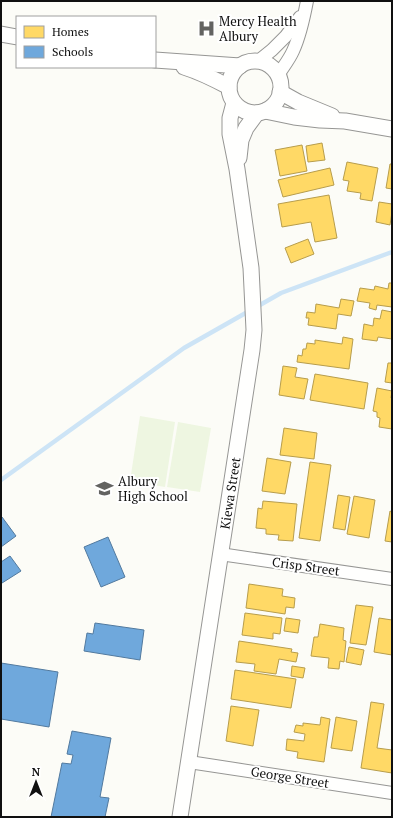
<svg xmlns="http://www.w3.org/2000/svg" width="393" height="818" font-family="'PT Serif',serif">
	<style>
		.pitch { fill: #eef6e1 }
		.homes { fill: #ffd966; stroke: #b79d4c }
		.schools { fill: #6fa8dc; stroke: #527a9f }
		.lines { fill: none; stroke-linecap: round; stroke-linejoin: round }
		.stream { stroke: #cde4f6; stroke-width: 4.5 }
		.minor-casing { stroke: #969694; stroke-width: 14 }
		.tertiary-casing { stroke: #969694; stroke-width: 17 }
		.minor { stroke: #fffffe; stroke-width: 12 }
		.tertiary { stroke: #fffffe; stroke-width: 15 }
		.labels { text-anchor: middle; stroke-width: 4; stroke-linejoin: round; paint-order: stroke }
		.poi-label { font-size: 13px; fill: #101010; stroke: #fff; text-anchor: start }
		.street-label { font-size: 13px; fill: #101010; stroke: #fff }
	</style>
	<rect width="100%" height="100%" fill="#fcfcf7"/>
	<!-- pitch -->
	<g class="pitch">
		<path d="M140,416L175,422L165,487L130,481Z"/>
		<path d="M178,422L211,428L200,492L167,487Z"/>
	</g>
	<!-- homes -->
	<g class="homes">
		<path d="M322,143L325,160L308,162L306,146Z"/>
		<path d="M302,145L307,171L280,176L275,150Z"/>
		<path d="M347,162L378,168L372,201L360,199L361,193L347,191L349,181L343,180Z"/>
		<path d="M390,164H392V189L386,188Z"/>
		<path d="M330,168L334,185L283,197L278,180Z"/>
		<path d="M329,195L337,238L315,242L311,222L282,227L278,204Z"/>
		<path d="M379,202L392,204V212L390,225L376,222Z"/>
		<path d="M308,239L314,254L291,263L285,248Z"/>
		<path d="M389,283H392V307L377,305L376,310L369,308L370,303L357,301L360,288L374,290L375,286L388,289Z"/>
		<path d="M341,299L354,301L351,316L338,314L336,329L308,325L309,318H306L307,312L315,313L316,304L339,308Z"/>
		<path d="M382,310L392,312V339L378,337L377,341L362,339L364,324L373,326L374,318L380,319Z"/>
		<path d="M343,337L353,339L349,369L297,362L298,355L302,356L303,349H306L307,343L315,344V340L342,344Z"/>
		<path d="M388,363H392V383L385,382Z"/>
		<path d="M283,366L297,368L295,377L308,379L304,399L279,395Z"/>
		<path d="M315,374L368,383L364,409L310,400Z"/>
		<path d="M377,388L392,391L391,398H392V429L379,427L380,418L377,417V412L373,411Z"/>
		<path d="M284,428L317,433L314,459L280,455Z"/>
		<path d="M267,458L291,462L285,494L262,491Z"/>
		<path d="M310,462L331,465L320,541L299,538Z"/>
		<path d="M338,495L350,497L345,530L333,528Z"/>
		<path d="M354,496L375,500L369,538L347,534Z"/>
		<path d="M263,501L297,504L293,541L278,540L279,535L266,534V529L256,528L258,508L262,509Z"/>
		<path d="M390,511L392,512V542L385,541Z"/>
		<path d="M249,584L283,589L282,596L295,598L294,608L286,607L285,614L246,608Z"/>
		<path d="M356,605L373,607L366,645L350,643Z"/>
		<path d="M245,613L282,618L280,634L273,633V639L242,635Z"/>
		<path d="M286,618L300,620L298,633L284,631Z"/>
		<path d="M379,618L392,620V655L374,652Z"/>
		<path d="M320,624L344,628L343,640L346,641L344,662L340,661L339,669L328,668L329,658L311,656L314,637H318Z"/>
		<path d="M239,641L292,649L291,652L298,653L296,662L279,659L276,674L254,671L255,664L236,662Z"/>
		<path d="M349,647L364,650L361,665L346,662Z"/>
		<path d="M292,666L305,668L303,678L291,676Z"/>
		<path d="M235,670L296,679L291,708L231,699Z"/>
		<path d="M371,702L384,704L377,748L392,750V773L361,768Z"/>
		<path d="M231,706L259,710L253,746L226,741Z"/>
		<path d="M321,717L330,719L324,762L297,758L298,752L286,750L287,739L304,741L305,734L294,732L296,725L303,726V723L320,725Z"/>
		<path d="M336,717L357,721L352,751L331,748Z"/>
	</g>
	<!-- schools -->
	<g class="schools">
		<path d="M2,517L16,536L1,547V518Z"/>
		<path d="M108,537L125,577L101,587L84,547Z"/>
		<path d="M10,556L21,571L2,583L1,582V562Z"/>
		<path d="M95,623L144,630L140,660L84,651L87,633L93,634Z"/>
		<path d="M1,663L58,672L49,727L1,719Z"/>
		<path d="M72,731L111,738L100,797L109,798L105,817H51L62,763L71,764L73,755L67,754Z"/>
	</g>
	<g class="lines">
		<!-- stream -->
		<path class="stream" d="M1,480L184,348L281,293L392,252"/>
		<defs>
			<g id="minor">
				<path d="M257,62L272,50L286,36L300,17"/>
				<path d="M278,75C283,67 289,60 293,51C300,36 304,17 307,1"/>
				<path d="M220,554L392,579"/>
				<path d="M189,762L392,793"/>
			</g>
			<g id="tertiary">
				<path d="M1,34L17,37"/>
				<path d="M155,60L240,66"/>
				<circle cx="255" cy="87" r="26"/>
				<path d="M184,67C200,72 214,79 229,87"/>
				<path d="M280,92L298,102L332,116"/>
				<path d="M265,111L294,117L320,120L345,121L392,129"/>
				<path d="M239,158L241,140L246,128L257,113"/>
				<path d="M180,817L252,350L254,330L251,268L237,169L230,134V118L234,103"/>
			</g>
		</defs>
		<!-- minor casing -->
		<use href="#minor" class="minor-casing"/>
		<!-- tertiary casing -->
		<use href="#tertiary" class="tertiary-casing"/>
		<!-- minor -->
		<use href="#minor" class="minor"/>
		<!-- tertiary -->
		<use href="#tertiary" class="tertiary"/>
	</g>
	<!-- icons -->
	<defs>
		<symbol id="hospital-bare" viewBox="-9 -9 18 18"><path d="M-5-5h3v3.5h4V-5h3V5h-3V1.5h-4V5h-3Z" fill="#636361" stroke="#fff" stroke-width="2.5" paint-order="stroke"/></symbol>
		<symbol id="school-bare" viewBox="-9 -9 18 18"><path d="M0-5L7-2L0 1L-7-2ZM-4 1L0 2.5L4 1V4Q0 6-4 4Z" fill="#636361" stroke="#fff" stroke-width="2.5" paint-order="stroke"/></symbol>
	</defs>
	<g fill-rule="evenodd">
		<use href="#hospital-bare" x="194" y="16" width="25" height="25"/>
		<use href="#school-bare" x="92" y="476" width="25" height="25"/>
	</g>
	<g class="labels">
		<!-- poi labels -->
		<g class="poi-label">
			<text x="219" y="26">Mercy Health<tspan x="219" dy="15">Albury</tspan></text>
			<text x="118" y="486">Albury<tspan x="118" dy="15">High School</tspan></text>
		</g>
		<!-- street labels -->
		<g class="street-label">
			<text transform="translate(230 493) rotate(-81)" y="5">Kiewa Street</text>
			<text transform="translate(306 566) rotate(8)" y="5">Crisp Street</text>
			<text transform="translate(290 777) rotate(9)" y="5">George Street</text>
		</g>
	</g>
	<!-- border -->
	<rect width="393" height="818" fill="none" stroke="#101010" stroke-width="4"/>
	<!-- legend -->
	<rect x="16" y="16" width="140" height="52" fill="#ffffff" stroke="#9f9f9f"/>
	<rect x="24" y="26" width="20" height="12" fill="#ffd966" stroke="#9f9f9f"/>
	<text x="52" y="36" font-size="12" fill="#101010">Homes</text>
	<rect x="24" y="46" width="20" height="12" fill="#6fa8dc" stroke="#9f9f9f"/>
	<text x="52" y="56" font-size="12" fill="#101010">Schools</text>
	<!-- north arrow -->
	<g transform="translate(36 782)" stroke="#ffffff" stroke-width="3" paint-order="stroke">
	<path d="M0-3L7 15L0 10L-7 15Z" fill="#101010"/>
	<text y="-6" font-size="11" font-weight="bold" text-anchor="middle" fill="#101010">N</text>
	</g>
</svg>
